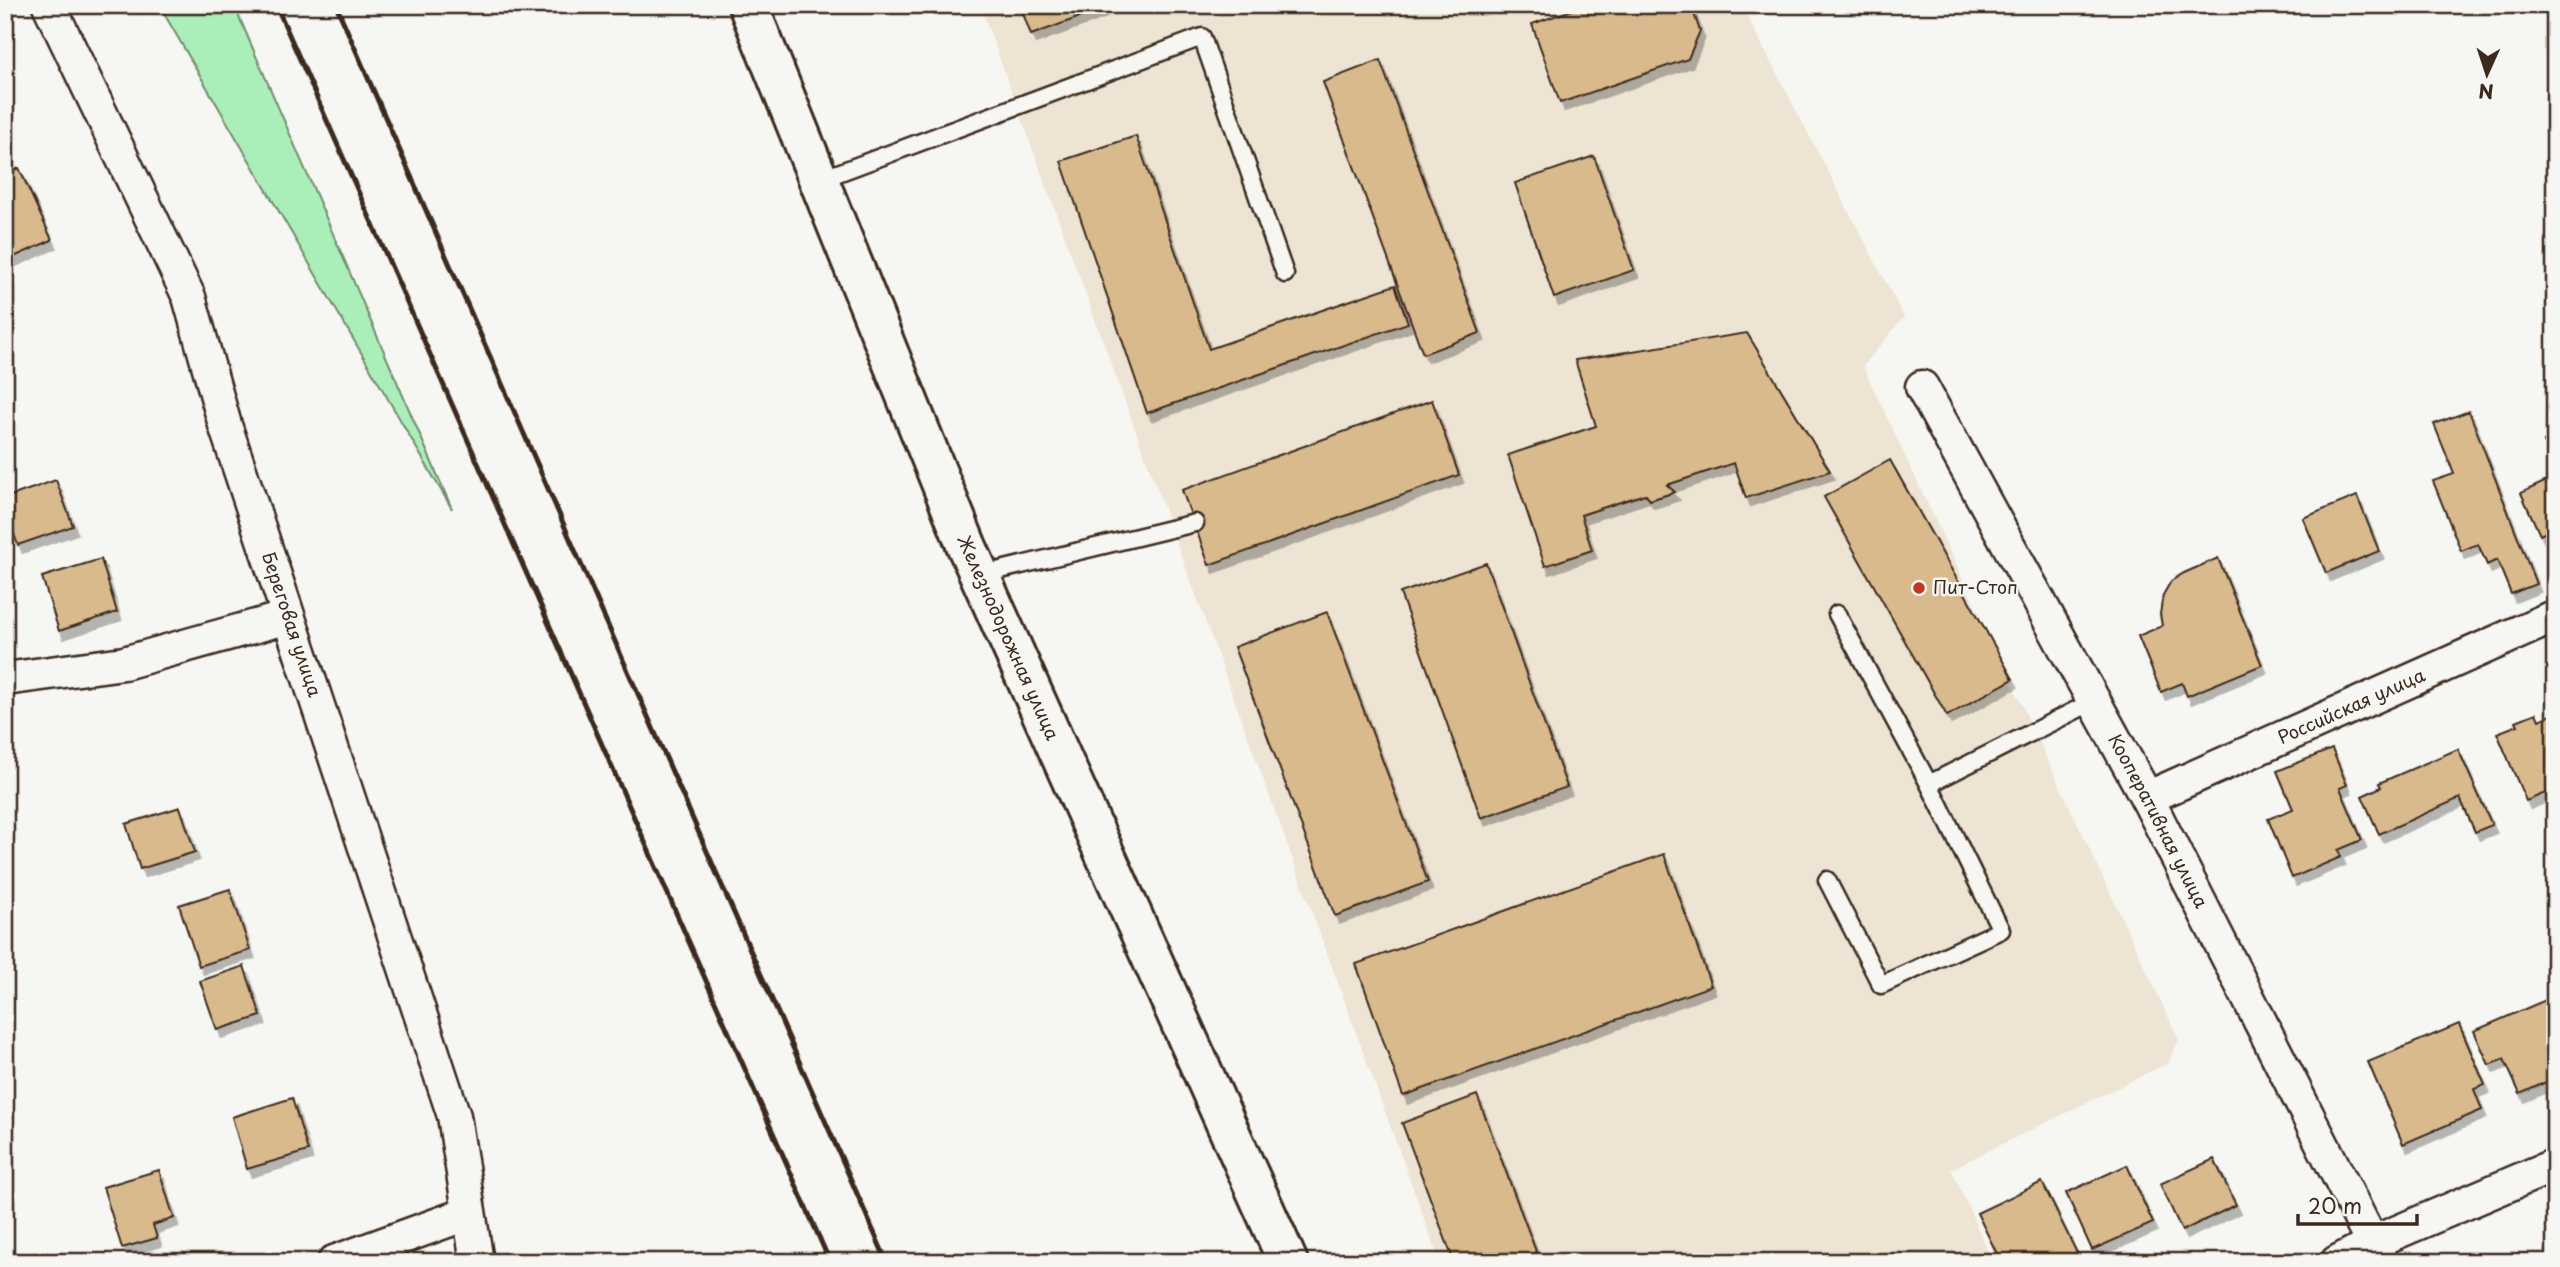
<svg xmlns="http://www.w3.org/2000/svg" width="2560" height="1267" font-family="'Playpen Sans',sans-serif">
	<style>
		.built { fill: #ede4d3 }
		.green { fill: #aaefb9; stroke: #728c6c; stroke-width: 2 }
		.building { fill: #d8ba8c; stroke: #3b2a1e; stroke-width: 2; filter: url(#shadow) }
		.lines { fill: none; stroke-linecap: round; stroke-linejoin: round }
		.service-casing { stroke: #3b2a1e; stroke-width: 21 }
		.minor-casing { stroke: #3b2a1e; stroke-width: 37 }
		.primary-casing { stroke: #3b2a1e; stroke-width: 44 }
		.service { stroke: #f6f6f2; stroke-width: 16 }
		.minor { stroke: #f6f6f2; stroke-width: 32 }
		.primary { stroke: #f6f6f2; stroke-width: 38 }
		.rail { stroke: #3b2a1e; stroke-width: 5 }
		.poi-dot { fill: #c8321e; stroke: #f6f6f2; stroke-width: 2.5 }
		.labels { text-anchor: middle; stroke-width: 5; stroke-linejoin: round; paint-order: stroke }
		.poi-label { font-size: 18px; fill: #3b2a1e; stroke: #f6f6f2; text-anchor: start }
		.street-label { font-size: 18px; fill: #3b2a1e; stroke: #f6f6f2 }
	</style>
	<defs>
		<filter id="shadow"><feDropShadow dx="4.5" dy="8" stdDeviation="0" flood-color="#0004"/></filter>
	</defs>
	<rect width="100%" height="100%" fill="#f6f6f2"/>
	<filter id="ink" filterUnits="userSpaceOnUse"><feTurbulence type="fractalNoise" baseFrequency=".0143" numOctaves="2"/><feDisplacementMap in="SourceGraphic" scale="14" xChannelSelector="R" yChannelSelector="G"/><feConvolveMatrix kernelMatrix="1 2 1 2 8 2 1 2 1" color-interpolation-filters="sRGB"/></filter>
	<g filter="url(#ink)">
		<!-- built -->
		<path class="built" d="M980,5H1741L1904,317L1863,366L2179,1040L2168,1063L1951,1169L1993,1262H1440Z"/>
		<!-- green -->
		<path class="green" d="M159,5H234L452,509Z"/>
		<!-- building -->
		<g class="building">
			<path d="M1020,5H1101L1102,9L1031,35Z"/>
			<path d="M1586,5H1691L1700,31L1688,59L1560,103L1532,24Z"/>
			<path d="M1380,60L1480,333L1423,354L1323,82Z"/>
			<path d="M1136,136L1209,349L1395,285L1408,323L1147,413L1061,161Z"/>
			<path d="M1594,156L1634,270L1554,298L1515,183Z"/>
			<path d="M19,168L52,240L5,261V174Z"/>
			<path d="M1747,333L1830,471L1746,498L1734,463L1667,485L1675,492L1650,500L1645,494L1581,515L1592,550L1545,566L1508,455L1596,426L1575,360Z"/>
			<path d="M1432,400L1459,475L1209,565L1182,490Z"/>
			<path d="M2469,411L2536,584L2511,594L2497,560L2487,565L2478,544L2461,551L2433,481L2454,474L2434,424Z"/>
			<path d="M2555,437V466L2544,442Z"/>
			<path d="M1890,460L2013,679L1947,716L1824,497Z"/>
			<path d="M2555,477V528L2540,535L2521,493Z"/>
			<path d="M56,480L73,526L18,545L5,510V498Z"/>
			<path d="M2357,496L2379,551L2326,573L2303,518Z"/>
			<path d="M2218,558L2262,665L2187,696L2182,683L2161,692L2138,636L2162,626L2160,614L2163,595L2171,581L2184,573Z"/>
			<path d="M101,559L117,612L59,631L42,577Z"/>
			<path d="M1486,563L1567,787L1481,818L1400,593Z"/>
			<path d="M1327,612L1428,882L1335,916L1234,647Z"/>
			<path d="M2536,713L2539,720L2555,713V789L2526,801L2497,733L2518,725L2516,721Z"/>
			<path d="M2332,749L2347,785L2340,788L2362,840L2338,850L2341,857L2292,878L2268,819L2293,809L2277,771Z"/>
			<path d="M2458,749L2492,825L2475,832L2460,798L2379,834L2362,796L2381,787L2379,783Z"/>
			<path d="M180,807L195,852L140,869L126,824Z"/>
			<path d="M1664,854L1711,986L1403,1096L1356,964Z"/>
			<path d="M230,889L250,950L199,966L179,905Z"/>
			<path d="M244,966L261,1016L217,1030L200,981Z"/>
			<path d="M2555,996V1078L2520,1094L2504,1059L2489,1065L2474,1031Z"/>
			<path d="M2459,1024L2485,1085L2474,1089L2482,1110L2403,1144L2368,1062Z"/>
			<path d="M1477,1095L1540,1262H1454L1402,1123Z"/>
			<path d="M292,1098L308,1151L247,1169L232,1117Z"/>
			<path d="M2214,1159L2236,1205L2182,1231L2160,1184Z"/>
			<path d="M2127,1165L2153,1223L2092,1250L2066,1193Z"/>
			<path d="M159,1170L174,1218L153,1225L157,1238L122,1248L103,1187Z"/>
			<path d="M2042,1182L2077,1253L2060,1262H2001L1977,1213Z"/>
		</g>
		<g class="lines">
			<defs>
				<g id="service">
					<path d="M819,180L1202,37L1285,274"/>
					<path d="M980,575L1195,523"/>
					<path d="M1837,614L1929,784"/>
					<path d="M1827,880L1881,985L2001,930L1929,784L2094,701"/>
				</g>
				<g id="minor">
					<path id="s1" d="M49,5L189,297L225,425L454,1116L477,1262"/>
					<path id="s2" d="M1922,387L2147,798L2382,1262"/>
					<path d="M5,679L124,663L288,617"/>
					<path id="s3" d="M2147,798L2555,616"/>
					<path d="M334,1262L469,1213"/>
					<path d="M2337,1262L2374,1242L2555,1165"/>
				</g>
				<g id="primary">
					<path id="s4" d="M748,5L967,547L1288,1262"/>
				</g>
			</defs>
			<!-- service casing -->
			<use href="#service" class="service-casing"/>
			<!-- minor casing -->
			<use href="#minor" class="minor-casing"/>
			<!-- primary casing -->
			<use href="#primary" class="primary-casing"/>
			<!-- service -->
			<use href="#service" class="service"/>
			<!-- minor -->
			<use href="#minor" class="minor"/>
			<!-- primary -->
			<use href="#primary" class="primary"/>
			<!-- rail -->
			<g class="rail">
				<path d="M276,5L830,1262"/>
				<path d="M336,5L887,1262"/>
			</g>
		</g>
	</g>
	<!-- markers -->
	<circle class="poi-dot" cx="1919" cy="588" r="7"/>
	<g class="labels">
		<!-- poi labels -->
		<g class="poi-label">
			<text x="1933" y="594">Пит-Стоп</text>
		</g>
		<!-- street labels -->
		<g class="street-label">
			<text dy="6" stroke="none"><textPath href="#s1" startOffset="667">Береговая улица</textPath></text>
			<text dy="6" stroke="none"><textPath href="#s4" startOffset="684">Железнодорожная улица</textPath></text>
			<text dy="6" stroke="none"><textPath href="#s3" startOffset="224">Российская улица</textPath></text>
			<text dy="6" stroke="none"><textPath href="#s2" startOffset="494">Кооперативная улица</textPath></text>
		</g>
	</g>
	<!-- margin -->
	<rect width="2560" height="1267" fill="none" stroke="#f6f6f2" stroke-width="28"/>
	<rect x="14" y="14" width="2532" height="1239" fill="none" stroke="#3b2a1e" stroke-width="2.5" filter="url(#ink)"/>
	<!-- north arrow -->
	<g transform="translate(2487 74) rotate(183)" stroke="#f6f6f2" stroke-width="5" paint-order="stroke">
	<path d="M0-5L12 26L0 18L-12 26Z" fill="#3b2a1e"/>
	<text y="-10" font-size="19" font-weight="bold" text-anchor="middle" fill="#3b2a1e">N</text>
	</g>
	<!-- scale -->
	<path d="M2298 1214v10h119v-10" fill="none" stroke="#3b2a1e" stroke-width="3.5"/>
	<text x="2308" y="1214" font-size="21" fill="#3b2a1e" stroke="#f6f6f2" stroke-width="5" paint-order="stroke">20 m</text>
</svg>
